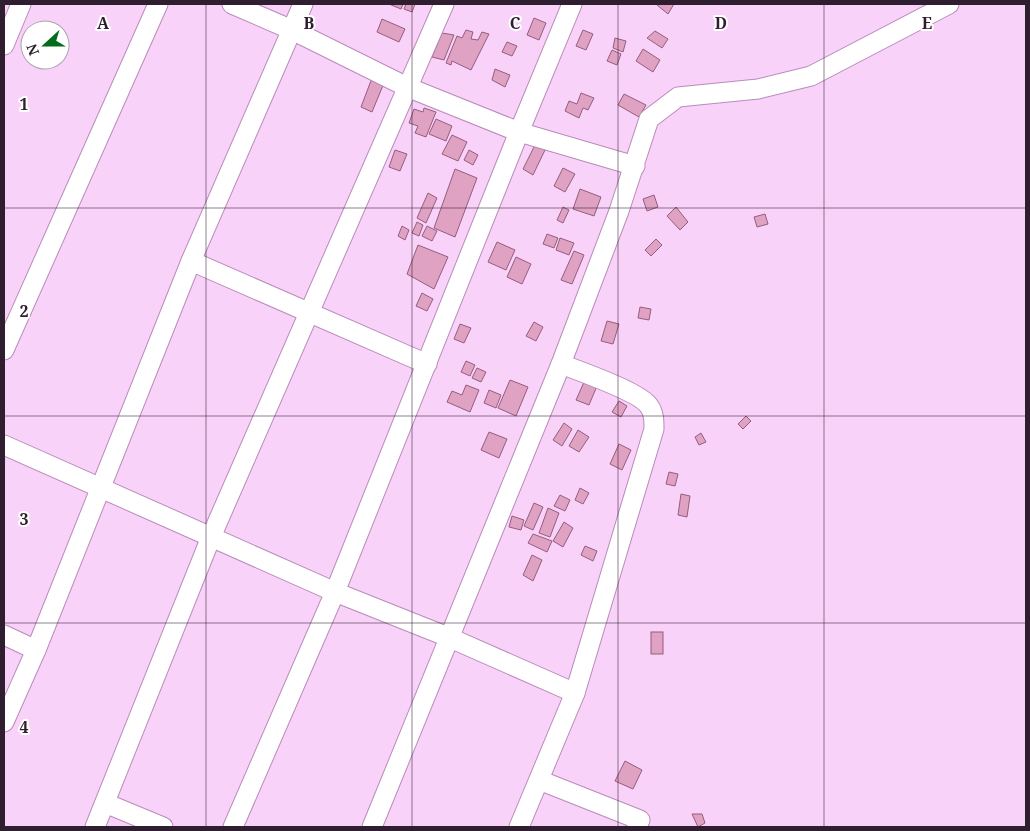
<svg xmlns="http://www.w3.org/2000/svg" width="1030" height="831" font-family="'Noto Serif',serif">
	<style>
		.building { fill: #dfa2c3; stroke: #955d7d }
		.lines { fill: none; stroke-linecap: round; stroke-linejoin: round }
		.minor-casing { stroke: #b98bba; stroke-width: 21 }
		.minor { stroke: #fff; stroke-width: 19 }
		.grid { fill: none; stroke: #2f1d30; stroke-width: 1; stroke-opacity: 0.55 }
		.grid-label { font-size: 16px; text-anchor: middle; font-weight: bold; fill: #2f1d30; stroke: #fff; stroke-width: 4; stroke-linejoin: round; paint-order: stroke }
	</style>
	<rect width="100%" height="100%" fill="#f9d2fa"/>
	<!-- building -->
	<g class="building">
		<path d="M389,4H403L401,9Z"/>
		<path d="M406,4H415L412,12L404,9Z"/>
		<path d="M658,4H674L668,14L657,5Z"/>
		<path d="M534,18L546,23L539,40L527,35Z"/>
		<path d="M382,19L405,29L399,42L377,32Z"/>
		<path d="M466,30L473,32L471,39L478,40L482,32L489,34L471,70L452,61L451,65L446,63L457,36L462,38Z"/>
		<path d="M583,30L593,34L586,50L576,46Z"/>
		<path d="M655,31L668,39L662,48L647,38Z"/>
		<path d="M442,33L454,35L444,60L432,57Z"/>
		<path d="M615,38L626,41L623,52L613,48Z"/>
		<path d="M507,42L517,46L512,56L502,52Z"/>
		<path d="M643,49L660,60L653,72L636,61Z"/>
		<path d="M612,50L621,54L617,65L607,61Z"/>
		<path d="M495,69L510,75L505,87L492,80Z"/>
		<path d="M372,78L384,83L372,112L361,107Z"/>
		<path d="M581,93L594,98L588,110L583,108L579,118L565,111L569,101L577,104Z"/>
		<path d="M624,94L646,105L639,117L618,105Z"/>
		<path d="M424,108L436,112L426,137L415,133L418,126L409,123L414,109L423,112Z"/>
		<path d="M436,119L452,126L446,141L429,134Z"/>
		<path d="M452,135L467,142L458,161L442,154Z"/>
		<path d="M535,145L545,150L533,175L523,169Z"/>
		<path d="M395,150L407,154L400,171L389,167Z"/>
		<path d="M469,150L478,155L473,165L464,160Z"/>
		<path d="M563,168L575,174L565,192L554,186Z"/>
		<path d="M455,169L477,178L455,237L434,228Z"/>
		<path d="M580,189L601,197L594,216L573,209Z"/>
		<path d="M428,193L437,198L426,223L417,218Z"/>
		<path d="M654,195L658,207L647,211L643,199Z"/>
		<path d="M563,207L569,210L563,223L557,220Z"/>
		<path d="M676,207L688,222L680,230L667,216Z"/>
		<path d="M765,214L768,224L757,227L754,217Z"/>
		<path d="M417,222L423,225L419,236L412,233Z"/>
		<path d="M402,226L409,230L405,240L398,236Z"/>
		<path d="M427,226L437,231L432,241L422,236Z"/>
		<path d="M547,234L558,238L554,248L543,244Z"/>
		<path d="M560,238L574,243L569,255L556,250Z"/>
		<path d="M656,239L662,245L651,256L645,250Z"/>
		<path d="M497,242L515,250L506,270L488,262Z"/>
		<path d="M418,245L448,257L434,289L407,274Z"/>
		<path d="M574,251L584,255L572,284L561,280Z"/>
		<path d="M516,257L531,264L522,284L507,277Z"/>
		<path d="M422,293L433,299L427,311L416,306Z"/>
		<path d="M640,307L651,309L649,320L638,318Z"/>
		<path d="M607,321L619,324L613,344L601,341Z"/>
		<path d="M534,322L543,327L536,341L526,336Z"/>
		<path d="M460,324L471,328L464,343L454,339Z"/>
		<path d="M466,361L475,365L470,376L461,372Z"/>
		<path d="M477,368L486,372L481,382L472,378Z"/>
		<path d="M510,380L528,387L516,416L498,408Z"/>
		<path d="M585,380L597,386L589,405L576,400Z"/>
		<path d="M466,385L479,390L470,412L447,402L452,391L462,395Z"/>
		<path d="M489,390L501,395L496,408L484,403Z"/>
		<path d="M619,401L627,406L621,417L612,412Z"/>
		<path d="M746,416L751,421L743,429L738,424Z"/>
		<path d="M564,423L572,429L562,446L553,440Z"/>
		<path d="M578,430L589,437L579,452L569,446Z"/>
		<path d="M489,432L507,439L499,458L481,450Z"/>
		<path d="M701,433L706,442L699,445L695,437Z"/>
		<path d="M619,444L631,450L622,470L610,464Z"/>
		<path d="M669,472L678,474L675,486L666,484Z"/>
		<path d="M580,488L589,493L583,504L575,500Z"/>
		<path d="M681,494L690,496L687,517L678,515Z"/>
		<path d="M560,495L570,500L565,511L554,506Z"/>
		<path d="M534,503L543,507L533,530L524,526Z"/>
		<path d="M548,508L559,513L550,537L539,533Z"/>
		<path d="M512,516L524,520L521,530L509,527Z"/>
		<path d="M564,522L573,528L563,547L553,541Z"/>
		<path d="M533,534L552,541L547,552L528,543Z"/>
		<path d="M585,546L597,551L593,561L581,555Z"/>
		<path d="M532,555L542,560L533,581L523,575Z"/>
		<rect x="651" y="632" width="12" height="22"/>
		<path d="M625,761L642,770L633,789L615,781Z"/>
		<path d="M692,814H702L705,823L698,827Z"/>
	</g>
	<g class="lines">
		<defs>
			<g id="minor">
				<path d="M232,4L292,30L407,87L519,132L635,166"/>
				<path d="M4,45L21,4"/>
				<path d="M191,261L427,364"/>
				<path d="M4,350L158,4"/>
				<path d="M4,445L335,592L448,637L575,693"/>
				<path d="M4,635L36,650"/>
				<path d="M4,722L36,650L191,261L303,4"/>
				<path d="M539,780L640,820L637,827"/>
				<path d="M105,803L163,827"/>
				<path d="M95,827L211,537L444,4"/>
				<path d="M233,827L335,592L519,132L572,4"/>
				<path d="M372,827L561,364L619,211L649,119L678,97L758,89L811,76L949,4"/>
				<path d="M519,827L575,693L654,429C654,420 654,413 649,406C640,392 579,371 561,364"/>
			</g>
		</defs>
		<!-- minor casing -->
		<use href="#minor" class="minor-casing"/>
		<!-- minor -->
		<use href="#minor" class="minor"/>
	</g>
	<!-- grid -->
	<path class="grid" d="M206,4V827M412,4V827M618,4V827M824,4V827M4,208H1026M4,416H1026M4,623H1026"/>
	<g class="grid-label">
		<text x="103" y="29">A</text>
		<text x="309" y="29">B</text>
		<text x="515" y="29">C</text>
		<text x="721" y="29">D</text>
		<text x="927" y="29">E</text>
		<text x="24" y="110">1</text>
		<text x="24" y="317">2</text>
		<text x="24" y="525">3</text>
		<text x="24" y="733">4</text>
	</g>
	<!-- border -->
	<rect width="1030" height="831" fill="none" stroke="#2f1d30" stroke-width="10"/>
	<!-- north arrow -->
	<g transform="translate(45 45) rotate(249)"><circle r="24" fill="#ffffff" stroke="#aca5ac"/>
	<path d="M0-4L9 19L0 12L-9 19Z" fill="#026c1b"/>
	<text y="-8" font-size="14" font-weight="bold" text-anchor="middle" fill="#2f1d30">N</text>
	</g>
</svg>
